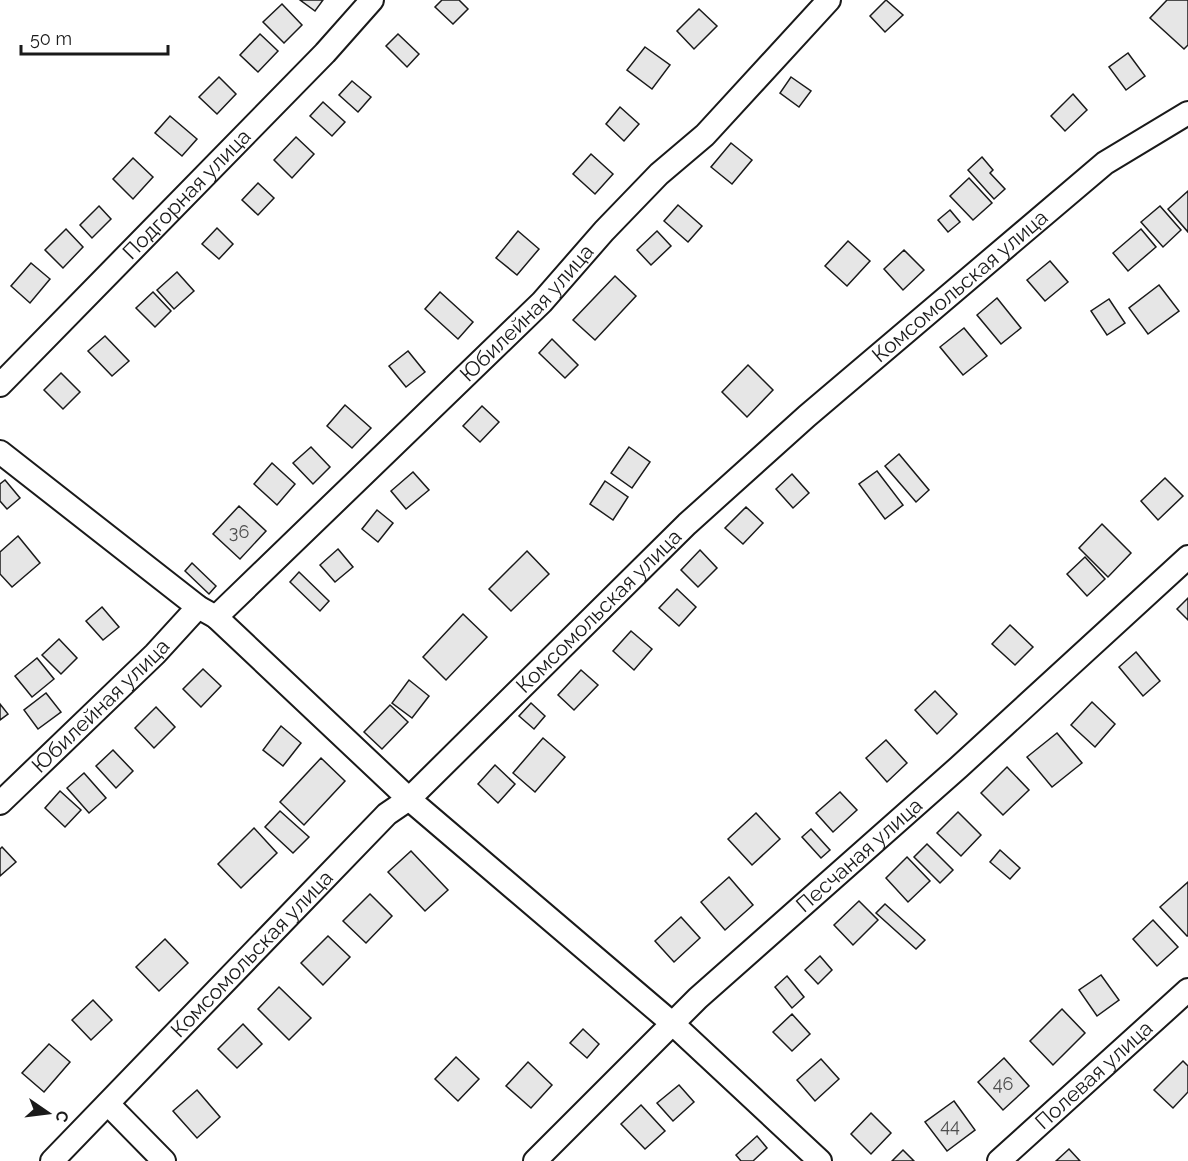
<svg xmlns="http://www.w3.org/2000/svg" width="1188" height="1161" font-family="Raleway,sans-serif">
	<style>
		.building { fill: #e6e6e6; stroke: #1a1a1a; stroke-width: 1.5 }
		.lines { fill: none; stroke-linecap: round; stroke-linejoin: round }
		.minor-casing { stroke: #1a1a1a; stroke-width: 26 }
		.minor { stroke: #fff; stroke-width: 22 }
		.labels { text-anchor: middle; stroke-width: 4.5; stroke-linejoin: round; paint-order: stroke }
		.number-label { font-size: 18px; fill: #4d4d4d }
		.street-label { font-size: 21px; fill: #1a1a1a; stroke: #fff }
	</style>
	<rect width="100%" height="100%" fill="#fff"/>
	<!-- building -->
	<g class="building">
		<path d="M300,0H323L315,11Z"/>
		<path d="M442,0H459L468,9L453,24L435,7Z"/>
		<path d="M886,0L903,15L885,32L870,16Z"/>
		<path d="M1167,0H1188V45L1184,49L1150,18Z"/>
		<path d="M282,4L302,25L284,43L263,22Z"/>
		<path d="M699,9L717,26L694,49L677,31Z"/>
		<path d="M260,34L278,51L258,72L240,55Z"/>
		<path d="M398,34L419,54L407,67L386,46Z"/>
		<path d="M645,47L670,65L652,89L627,70Z"/>
		<path d="M1128,53L1145,76L1126,90L1109,67Z"/>
		<path d="M219,77L236,94L217,114L199,97Z"/>
		<path d="M791,77L811,91L799,107L780,93Z"/>
		<path d="M352,81L371,97L358,112L339,95Z"/>
		<path d="M1073,94L1087,110L1065,131L1051,116Z"/>
		<path d="M323,102L345,122L332,136L310,116Z"/>
		<path d="M620,107L639,124L624,141L606,124Z"/>
		<path d="M170,116L197,139L182,156L155,133Z"/>
		<path d="M296,137L314,154L292,178L274,160Z"/>
		<path d="M731,143L752,160L732,184L711,167Z"/>
		<path d="M591,154L613,174L595,194L573,174Z"/>
		<path d="M982,157L993,170L990,173L1005,189L994,199L968,170Z"/>
		<path d="M133,158L153,177L133,199L113,179Z"/>
		<path d="M969,178L992,203L973,220L950,196Z"/>
		<path d="M258,183L274,198L258,215L242,200Z"/>
		<path d="M1188,191V232L1168,209Z"/>
		<path d="M678,205L702,226L688,242L664,221Z"/>
		<path d="M99,206L111,219L92,238L80,225Z"/>
		<path d="M1160,206L1181,230L1163,247L1141,222Z"/>
		<path d="M950,210L960,222L948,232L938,220Z"/>
		<path d="M217,228L233,244L219,259L202,244Z"/>
		<path d="M66,229L83,247L63,268L45,250Z"/>
		<path d="M1141,229L1156,247L1128,271L1113,253Z"/>
		<path d="M518,231L539,249L517,275L496,258Z"/>
		<path d="M657,231L671,246L651,265L637,250Z"/>
		<path d="M848,241L870,261L847,286L825,266Z"/>
		<path d="M904,250L924,270L903,290L884,269Z"/>
		<path d="M1050,261L1068,282L1045,301L1027,280Z"/>
		<path d="M31,263L50,279L30,303L11,286Z"/>
		<path d="M177,272L194,291L174,309L157,290Z"/>
		<path d="M615,276L636,296L595,340L573,320Z"/>
		<path d="M1159,285L1179,311L1148,334L1129,308Z"/>
		<path d="M153,292L171,311L155,327L136,308Z"/>
		<path d="M440,292L473,322L458,339L425,309Z"/>
		<path d="M997,298L1021,328L1001,344L977,315Z"/>
		<path d="M1109,299L1125,323L1107,335L1091,311Z"/>
		<path d="M964,328L987,356L963,375L940,347Z"/>
		<path d="M105,336L129,361L112,376L88,351Z"/>
		<path d="M552,339L578,365L565,378L539,353Z"/>
		<path d="M408,351L425,372L406,387L389,366Z"/>
		<path d="M748,365L773,390L747,417L722,392Z"/>
		<path d="M61,373L80,392L63,409L44,390Z"/>
		<path d="M345,405L371,428L352,448L327,426Z"/>
		<path d="M482,406L499,422L480,442L463,426Z"/>
		<path d="M311,447L330,467L313,484L293,463Z"/>
		<path d="M629,447L650,462L632,488L611,473Z"/>
		<path d="M899,454L929,490L916,502L885,466Z"/>
		<path d="M272,463L295,484L277,505L254,484Z"/>
		<path d="M877,471L903,505L885,519L859,484Z"/>
		<path d="M413,472L429,490L406,509L391,491Z"/>
		<path d="M792,474L809,493L793,508L776,489Z"/>
		<path d="M1165,478L1183,496L1158,520L1141,501Z"/>
		<path d="M5,480L20,498L7,509L0,501V484Z"/>
		<path d="M605,481L628,497L613,520L590,504Z"/>
		<path d="M239,506L266,531L240,559L213,534Z"/>
		<path d="M746,507L763,523L743,544L725,528Z"/>
		<path d="M377,510L393,523L378,542L362,529Z"/>
		<path d="M1102,524L1131,553L1108,577L1079,548Z"/>
		<path d="M18,536L40,563L12,587L0,574V552Z"/>
		<path d="M338,549L353,567L335,582L320,565Z"/>
		<path d="M700,550L717,568L698,587L681,570Z"/>
		<path d="M527,551L549,574L511,611L489,589Z"/>
		<path d="M1085,557L1105,579L1087,596L1067,574Z"/>
		<path d="M192,563L216,586L209,594L185,571Z"/>
		<path d="M299,572L329,601L320,611L290,582Z"/>
		<path d="M677,589L696,607L679,626L659,608Z"/>
		<path d="M1188,598V620L1177,609Z"/>
		<path d="M102,607L119,627L103,640L86,621Z"/>
		<path d="M463,614L487,637L446,680L423,657Z"/>
		<path d="M1010,625L1033,647L1015,665L992,644Z"/>
		<path d="M631,631L652,649L634,670L613,651Z"/>
		<path d="M59,639L77,658L61,674L42,655Z"/>
		<path d="M1136,652L1160,681L1143,696L1119,667Z"/>
		<path d="M37,658L54,679L32,697L15,676Z"/>
		<path d="M203,669L221,686L201,707L183,689Z"/>
		<path d="M581,670L598,685L574,710L558,695Z"/>
		<path d="M409,680L429,696L412,718L392,703Z"/>
		<path d="M935,691L957,714L937,734L915,710Z"/>
		<path d="M46,693L61,712L38,729L24,710Z"/>
		<path d="M1092,702L1115,724L1095,747L1071,725Z"/>
		<path d="M531,703L545,716L534,729L519,716Z"/>
		<path d="M0,704L8,714L0,720Z"/>
		<path d="M390,705L408,722L382,749L364,732Z"/>
		<path d="M156,707L175,727L154,748L135,728Z"/>
		<path d="M281,726L301,743L283,766L263,750Z"/>
		<path d="M1057,733L1082,763L1052,787L1027,757Z"/>
		<path d="M543,738L565,757L535,792L513,773Z"/>
		<path d="M886,740L907,763L887,782L866,758Z"/>
		<path d="M113,750L133,771L116,788L96,766Z"/>
		<path d="M321,758L345,781L304,825L280,802Z"/>
		<path d="M495,765L515,784L498,803L478,784Z"/>
		<path d="M1007,767L1029,790L1003,815L981,793Z"/>
		<path d="M84,773L106,798L89,813L67,788Z"/>
		<path d="M60,791L81,810L65,827L45,808Z"/>
		<path d="M840,792L857,810L833,832L816,813Z"/>
		<path d="M280,811L309,837L293,853L265,827Z"/>
		<path d="M958,812L981,835L961,856L937,833Z"/>
		<path d="M756,813L780,839L752,865L728,839Z"/>
		<path d="M254,828L277,853L241,888L218,864Z"/>
		<path d="M811,829L830,850L821,858L802,837Z"/>
		<path d="M927,844L953,870L940,883L914,857Z"/>
		<path d="M2,847L16,862L0,876V849Z"/>
		<path d="M1000,850L1020,868L1010,879L990,862Z"/>
		<path d="M411,851L448,890L425,911L388,872Z"/>
		<path d="M907,857L930,881L908,902L886,878Z"/>
		<path d="M729,877L753,905L725,930L701,902Z"/>
		<path d="M1188,882V936H1187L1160,907Z"/>
		<path d="M370,894L392,916L366,943L343,921Z"/>
		<path d="M859,901L878,920L853,945L834,925Z"/>
		<path d="M885,904L925,940L916,949L876,913Z"/>
		<path d="M681,917L700,938L674,962L655,941Z"/>
		<path d="M1153,920L1178,947L1157,966L1133,939Z"/>
		<path d="M328,936L350,957L323,985L301,963Z"/>
		<path d="M165,939L188,963L159,991L136,967Z"/>
		<path d="M820,956L832,970L818,984L805,970Z"/>
		<path d="M1101,975L1119,1000L1097,1016L1079,990Z"/>
		<path d="M787,976L804,997L792,1008L775,987Z"/>
		<path d="M279,987L311,1018L289,1040L258,1009Z"/>
		<path d="M93,1000L112,1020L91,1040L72,1020Z"/>
		<path d="M1062,1009L1085,1033L1053,1065L1030,1041Z"/>
		<path d="M792,1014L810,1034L792,1051L773,1032Z"/>
		<path d="M243,1024L262,1044L237,1068L218,1049Z"/>
		<path d="M583,1029L599,1044L587,1058L570,1043Z"/>
		<path d="M49,1044L70,1062L44,1092L22,1073Z"/>
		<path d="M456,1057L479,1079L458,1101L435,1079Z"/>
		<path d="M1004,1058L1029,1086L1003,1110L978,1082Z"/>
		<path d="M821,1059L839,1079L815,1101L797,1080Z"/>
		<path d="M1183,1061L1188,1066V1092L1173,1108L1154,1090Z"/>
		<path d="M528,1062L552,1085L531,1108L506,1086Z"/>
		<path d="M679,1085L694,1102L673,1121L657,1103Z"/>
		<path d="M197,1090L220,1117L197,1138L173,1111Z"/>
		<path d="M954,1101L975,1130L947,1151L925,1122Z"/>
		<path d="M641,1105L665,1131L645,1149L621,1124Z"/>
		<path d="M871,1113L891,1133L871,1154L851,1134Z"/>
		<path d="M757,1136L767,1148L753,1161H741L736,1155Z"/>
		<path d="M1069,1149L1080,1161H1056Z"/>
		<path d="M903,1150L914,1161H892Z"/>
	</g>
	<g class="lines">
		<defs>
			<g id="minor">
				<path id="s1" d="M0,385L325,53L372,0"/>
				<path d="M0,452L198,607L216,617L409,799L673,1024L820,1161"/>
				<path id="s2" d="M216,617L542,302L604,231L659,174L705,135L829,0"/>
				<path id="s3" d="M0,803L155,654L198,607"/>
				<path d="M108,1104L164,1161"/>
				<path id="s4" d="M52,1161L387,814L409,799L687,524L807,416L1105,163L1188,113"/>
				<path id="s5" d="M535,1161L698,998L959,767L1188,557"/>
				<path id="s6" d="M999,1161L1188,990"/>
			</g>
		</defs>
		<!-- minor casing -->
		<use href="#minor" class="minor-casing"/>
		<!-- minor -->
		<use href="#minor" class="minor"/>
	</g>
	<g class="labels">
		<!-- number labels -->
		<g class="number-label">
			<text x="239" y="538">36</text>
			<text x="1003" y="1090">46</text>
			<text x="950" y="1132">44</text>
		</g>
		<!-- street labels -->
		<g class="street-label">
			<text dy="7" stroke="none"><textPath href="#s1" startOffset="267">Подгорная улица</textPath></text>
			<text dy="7" stroke="none"><textPath href="#s4" startOffset="1262">Комсомольская улица</textPath></text>
			<text dy="7" stroke="none"><textPath href="#s2" startOffset="435">Юбилейная улица</textPath></text>
			<text dy="7" stroke="none"><textPath href="#s4" startOffset="776">Комсомольская улица</textPath></text>
			<text dy="7" stroke="none"><textPath href="#s3" startOffset="140">Юбилейная улица</textPath></text>
			<text dy="7" stroke="none"><textPath href="#s5" startOffset="446">Песчаная улица</textPath></text>
			<text dy="7" stroke="none"><textPath href="#s4" startOffset="288">Комсомольская улица</textPath></text>
			<text dy="7" stroke="none"><textPath href="#s6" startOffset="128">Полевая улица</textPath></text>
		</g>
	</g>
	<!-- north arrow -->
	<g transform="translate(48 1113) rotate(104)" stroke="#ffffff" stroke-width="4.5" paint-order="stroke">
	<path d="M0-4.5L10 22L0 15L-10 22Z" fill="#1a1a1a"/>
	<text y="-9" font-size="16" font-weight="bold" text-anchor="middle" fill="#1a1a1a">С</text>
	</g>
	<!-- scale -->
	<path d="M21 45v9h147v-9" fill="none" stroke="#1a1a1a" stroke-width="3"/>
	<text x="30" y="45" font-size="18" fill="#1a1a1a" stroke="#ffffff" stroke-width="4.5" paint-order="stroke">50 m</text>
</svg>
